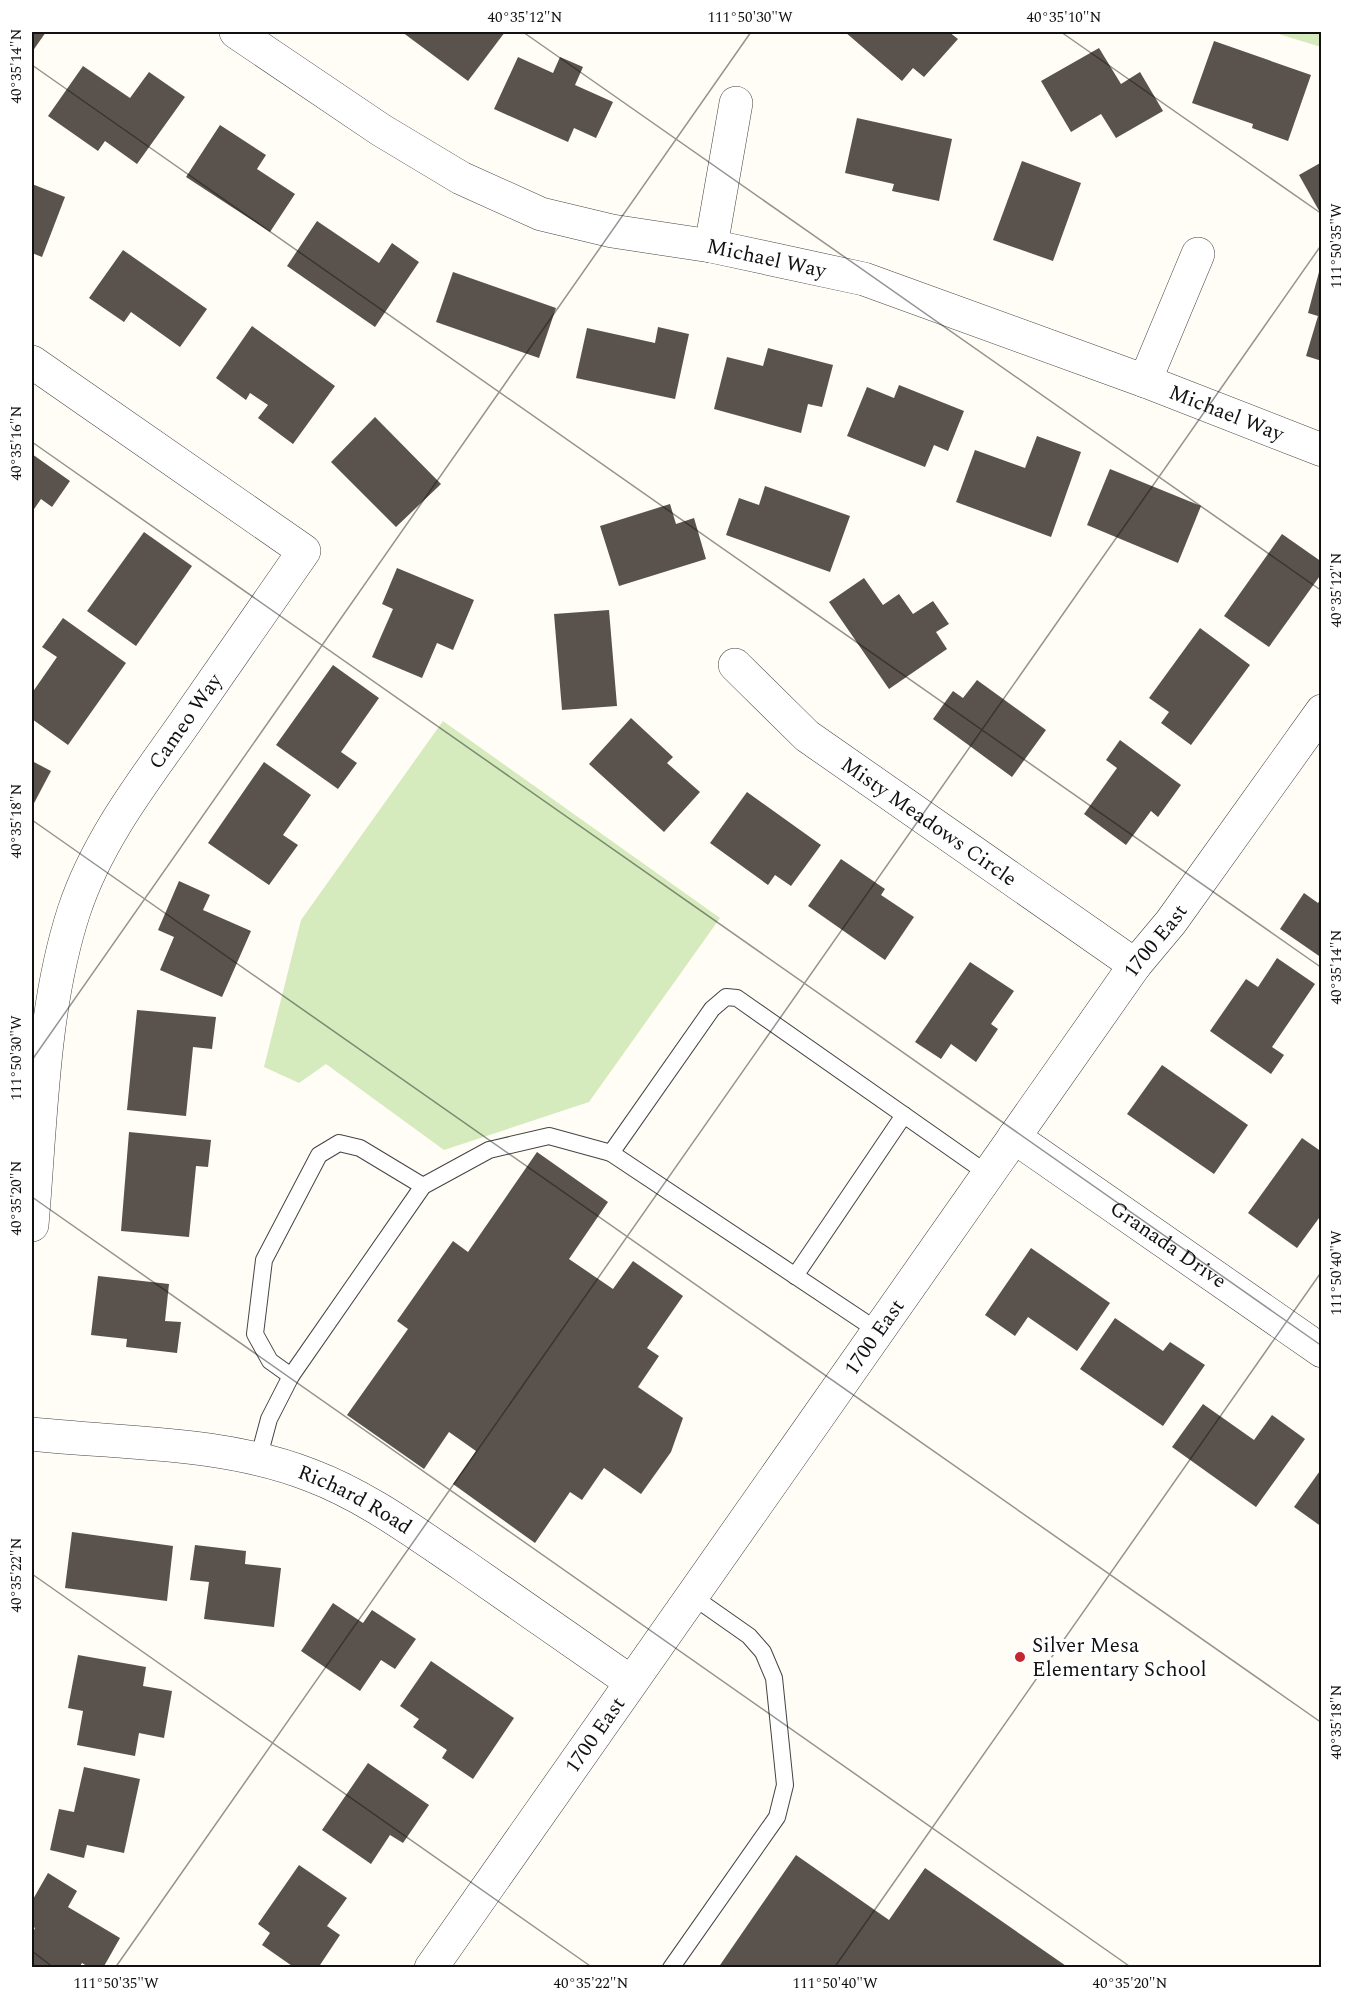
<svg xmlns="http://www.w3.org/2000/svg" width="1353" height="1999" font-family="Spectral,serif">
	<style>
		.green { fill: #d5ebbd }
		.building { fill: #5a524d }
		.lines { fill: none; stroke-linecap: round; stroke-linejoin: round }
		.service-casing { stroke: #444; stroke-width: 18 }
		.minor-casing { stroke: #444; stroke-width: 34 }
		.tertiary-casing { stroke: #444; stroke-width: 34 }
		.service { stroke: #fff; stroke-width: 16 }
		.minor { stroke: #fff; stroke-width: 33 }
		.tertiary { stroke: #fff; stroke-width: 33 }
		.ticks { fill: none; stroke: #111; stroke-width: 1.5; stroke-opacity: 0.45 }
		.poi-dot { fill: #c4262e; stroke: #fff; stroke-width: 2 }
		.labels { text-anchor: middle; stroke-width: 6; stroke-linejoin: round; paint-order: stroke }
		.street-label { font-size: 21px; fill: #111; stroke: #fff }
		.poi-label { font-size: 21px; fill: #111; stroke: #fff; text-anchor: start }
		.neatline { fill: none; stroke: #111; stroke-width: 2 }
		.ticks-label { font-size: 15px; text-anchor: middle; fill: #111 }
	</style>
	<rect width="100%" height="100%" fill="#fffdf5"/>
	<!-- green -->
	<g class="green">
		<path d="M1272,32H1321V47Z"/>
		<path d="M443,721L720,918L589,1102L444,1150L326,1064L299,1083L264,1067L301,920Z"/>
	</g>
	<!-- building -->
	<g class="building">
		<path d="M32,32H46L32,52Z"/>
		<path d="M402,32H505L468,81Z"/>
		<path d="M845,32H949L958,39L924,77L913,68L902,81Z"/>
		<path d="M1214,41L1311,75L1288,141L1252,128L1253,124L1192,103Z"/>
		<path d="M1099,48L1121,84L1140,72L1163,111L1116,138L1101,114L1071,132L1041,81Z"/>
		<path d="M518,57L553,73L560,57L583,67L575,85L613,102L596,138L574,128L568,142L494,109Z"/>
		<path d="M83,66L130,98L149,72L185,97L137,164L105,141L98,151L48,116Z"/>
		<path d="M857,118L952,139L939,201L892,191L894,184L845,173Z"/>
		<path d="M220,125L266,155L257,169L295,194L270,232L186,177Z"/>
		<path d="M1022,161L1081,183L1053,261L993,240Z"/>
		<path d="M1322,162V216L1299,175Z"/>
		<path d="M32,184L65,197L42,257L32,253Z"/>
		<path d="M317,221L379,263L392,243L419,262L375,327L287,266Z"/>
		<path d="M123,250L207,309L180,347L131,312L124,322L89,298Z"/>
		<path d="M453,272L556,308L539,358L436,322Z"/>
		<path d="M1319,272L1322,273V361L1306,356L1318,316L1308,313Z"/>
		<path d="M252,326L335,386L293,444L258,418L268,405L250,393L246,400L216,378Z"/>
		<path d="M658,327L689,334L675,399L576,378L587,328L655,343Z"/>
		<path d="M768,348L833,365L822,407L808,404L801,433L714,409L727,357L763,366Z"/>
		<path d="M899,385L964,411L948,451L934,445L925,467L847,436L867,387L894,398Z"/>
		<path d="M375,417L441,484L396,527L331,462Z"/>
		<path d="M1037,436L1081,452L1051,537L956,502L975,450L1025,468Z"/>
		<path d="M32,454L70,481L52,507L41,499L32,512Z"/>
		<path d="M1110,469L1201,506L1178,563L1087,525Z"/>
		<path d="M765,486L850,516L830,572L726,535L739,498L759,505Z"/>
		<path d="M670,504L676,524L694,518L706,559L619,586L600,526Z"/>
		<path d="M144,532L192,566L136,646L87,611Z"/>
		<path d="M1282,534L1322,562V573L1269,647L1224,616Z"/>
		<path d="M397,568L474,600L453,650L437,643L422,678L372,657L393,609L382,604Z"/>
		<path d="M864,578L883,605L899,594L913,614L933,601L949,624L936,632L947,649L889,689L829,602Z"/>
		<path d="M609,610L617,706L562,710L554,614Z"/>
		<path d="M63,618L126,663L68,745L32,719V693L57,657L42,647Z"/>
		<path d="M1200,628L1250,665L1191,745L1161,723L1169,712L1149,698Z"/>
		<path d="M333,665L379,698L341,752L357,763L338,789L276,745Z"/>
		<path d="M977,680L1046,730L1012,777L933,719L953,691L963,698Z"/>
		<path d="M631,718L673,757L667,763L700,792L664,832L589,764Z"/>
		<path d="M1120,740L1181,785L1158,817L1151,811L1126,845L1084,814L1117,768L1106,760Z"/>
		<path d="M32,761L51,771L32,807Z"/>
		<path d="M264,762L311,795L283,835L298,845L269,885L208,843Z"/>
		<path d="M747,792L821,845L791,886L775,875L768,885L710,843Z"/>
		<path d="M841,859L885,889L881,895L914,917L885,960L808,906Z"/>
		<path d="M179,881L210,895L203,910L251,931L222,997L160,970L174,937L158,930Z"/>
		<path d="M1304,893L1318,903L1322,897V958L1280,929Z"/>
		<path d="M1277,958L1315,984L1272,1047L1284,1055L1271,1074L1210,1031L1246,979L1258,987Z"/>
		<path d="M970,962L1014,991L991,1024L998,1029L976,1062L951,1044L941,1059L915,1042Z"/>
		<path d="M137,1010L216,1017L212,1049L193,1047L186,1116L127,1110Z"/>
		<path d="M1162,1065L1248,1125L1214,1174L1127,1114Z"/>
		<path d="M129,1132L211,1140L208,1167L196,1166L189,1237L121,1231Z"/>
		<path d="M1302,1138L1322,1152V1214L1297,1248L1248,1213Z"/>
		<path d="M537,1152L608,1202L569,1259L613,1289L633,1261L683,1296L647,1348L659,1356L638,1387L683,1418L671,1452L641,1494L604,1468L582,1500L570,1492L535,1543L453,1484L476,1451L449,1432L424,1469L347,1415L408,1329L397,1321L453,1241L468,1252Z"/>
		<path d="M1031,1248L1110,1303L1077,1351L1028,1317L1015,1336L985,1315Z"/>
		<path d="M98,1276L169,1284L165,1321L181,1322L177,1353L126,1347L127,1339L91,1335Z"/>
		<path d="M1115,1318L1163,1351L1170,1342L1205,1365L1163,1426L1080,1369Z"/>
		<path d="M1203,1404L1254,1440L1272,1415L1305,1439L1256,1507L1172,1447Z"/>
		<path d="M1322,1468V1527L1294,1507Z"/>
		<path d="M72,1532L173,1546L167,1601L65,1588Z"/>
		<path d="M195,1545L246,1551L245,1564L281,1568L274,1627L204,1619L209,1582L190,1580Z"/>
		<path d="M333,1603L363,1623L372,1610L416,1639L395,1669L381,1660L360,1691L301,1651Z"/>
		<path d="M78,1655L146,1667L143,1686L172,1691L164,1738L139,1733L135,1756L77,1745L83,1711L68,1708Z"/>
		<path d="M431,1661L514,1718L473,1779L442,1758L447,1750L413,1727L419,1719L400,1706Z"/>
		<path d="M368,1763L429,1805L403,1843L390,1835L371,1864L322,1830Z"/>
		<path d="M84,1767L140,1779L124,1853L87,1845L84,1858L50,1850L59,1809L74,1812Z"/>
		<path d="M796,1855L889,1920L925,1868L1069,1968H718Z"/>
		<path d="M299,1865L347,1898L327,1926L340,1935L318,1968H295L262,1945L270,1933L258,1924Z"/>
		<path d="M48,1873L77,1891L68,1907L120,1938L103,1968H90L82,1963L79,1968H35L32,1966V1934L35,1928L32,1926V1901Z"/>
	</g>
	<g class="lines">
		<defs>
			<g id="service">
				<path d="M611,1153L878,1331"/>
				<path d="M423,1186L291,1376L270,1361L255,1334L264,1260L319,1155L339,1143L360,1148L423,1186L489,1150L549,1136L611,1153L712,1009L726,997L737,998L988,1174"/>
				<path d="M795,1276L904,1115"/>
				<path d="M258,1460L269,1419L291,1376"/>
				<path d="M671,1968L777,1817L785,1785L774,1678L763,1652L749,1636L692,1596"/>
			</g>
			<g id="minor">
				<path d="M711,246L736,103"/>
				<path d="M32,362L304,551C262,611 220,671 179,731C139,787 96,844 74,911C42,1009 41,1123 32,1225"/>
				<path d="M1145,381L1198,254"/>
				<path id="s1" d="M735,665L807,736L1135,965"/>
				<path id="s2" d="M1014,1137L1322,1351"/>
				<path id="s3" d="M32,1434C123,1444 223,1441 310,1475C366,1496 414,1532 463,1565C519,1604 575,1643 631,1682"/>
			</g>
			<g id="tertiary">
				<path id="s4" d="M236,32L381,130L461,178L541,214L612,231L711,246L864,279L1145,381L1322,450"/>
				<path id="s5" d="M431,1968L1135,965L1171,922L1322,711"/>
			</g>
		</defs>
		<!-- service casing -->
		<use href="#service" class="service-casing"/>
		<!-- minor casing -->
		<use href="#minor" class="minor-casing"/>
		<!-- tertiary casing -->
		<use href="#tertiary" class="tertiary-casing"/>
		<!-- service -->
		<use href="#service" class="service"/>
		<!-- minor -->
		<use href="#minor" class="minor"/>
		<!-- tertiary -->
		<use href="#tertiary" class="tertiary"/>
	</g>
	<!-- ticks -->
	<path class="ticks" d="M523,32L1322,591M1061,32L1322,214M32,33V32M32,65L1322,968M32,442L1322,1346M32,820L1322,1723M32,1060L751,32M32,1197L1132,1968M32,1574L593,1968M32,1951L54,1968M115,1968L1322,244M834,1968L1322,1271"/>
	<!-- markers -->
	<circle class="poi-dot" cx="1020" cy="1657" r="6"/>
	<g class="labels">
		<!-- street labels -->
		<g class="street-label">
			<text dy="7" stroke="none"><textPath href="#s4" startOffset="586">Michael Way</textPath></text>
			<text dy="7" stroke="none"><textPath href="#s4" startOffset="1072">Michael Way</textPath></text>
			<text transform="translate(185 721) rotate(-55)" y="7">Cameo Way</text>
			<text dy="7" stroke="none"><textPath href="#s1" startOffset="250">Misty Meadows Circle</textPath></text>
			<text dy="7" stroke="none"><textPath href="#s5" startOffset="1257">1700 East</textPath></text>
			<text dy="7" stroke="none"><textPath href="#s2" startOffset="188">Granada Drive</textPath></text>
			<text dy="7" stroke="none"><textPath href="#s5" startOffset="771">1700 East</textPath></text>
			<text dy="7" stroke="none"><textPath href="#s3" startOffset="333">Richard Road</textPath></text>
			<text dy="7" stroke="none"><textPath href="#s5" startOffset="285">1700 East</textPath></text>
		</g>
		<!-- poi labels -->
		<g class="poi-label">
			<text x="1032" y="1652">Silver Mesa<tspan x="1032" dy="24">Elementary School</tspan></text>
		</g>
	</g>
	<!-- border -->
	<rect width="1353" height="1999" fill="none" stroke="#ffffff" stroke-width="66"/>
	<rect x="33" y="33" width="1287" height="1933" class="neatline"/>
	<g class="ticks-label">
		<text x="525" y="22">40°35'12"N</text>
		<text x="750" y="22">111°50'30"W</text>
		<text x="1064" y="22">40°35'10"N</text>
		<text transform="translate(16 66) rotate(-90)" y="5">40°35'14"N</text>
		<text transform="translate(1336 246) rotate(-90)" y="5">111°50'35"W</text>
		<text transform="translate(16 443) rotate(-90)" y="5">40°35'16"N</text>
		<text transform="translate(1336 590) rotate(-90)" y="5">40°35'12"N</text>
		<text transform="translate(16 821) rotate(-90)" y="5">40°35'18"N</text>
		<text transform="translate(1336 967) rotate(-90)" y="5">40°35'14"N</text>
		<text transform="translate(16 1058) rotate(-90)" y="5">111°50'30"W</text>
		<text transform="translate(16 1198) rotate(-90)" y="5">40°35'20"N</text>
		<text transform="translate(1336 1273) rotate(-90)" y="5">111°50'40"W</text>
		<text transform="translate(16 1575) rotate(-90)" y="5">40°35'22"N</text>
		<text transform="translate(1336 1722) rotate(-90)" y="5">40°35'18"N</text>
		<text x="116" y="1988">111°50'35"W</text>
		<text x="591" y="1988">40°35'22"N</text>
		<text x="835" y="1988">111°50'40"W</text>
		<text x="1130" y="1988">40°35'20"N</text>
	</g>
</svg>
